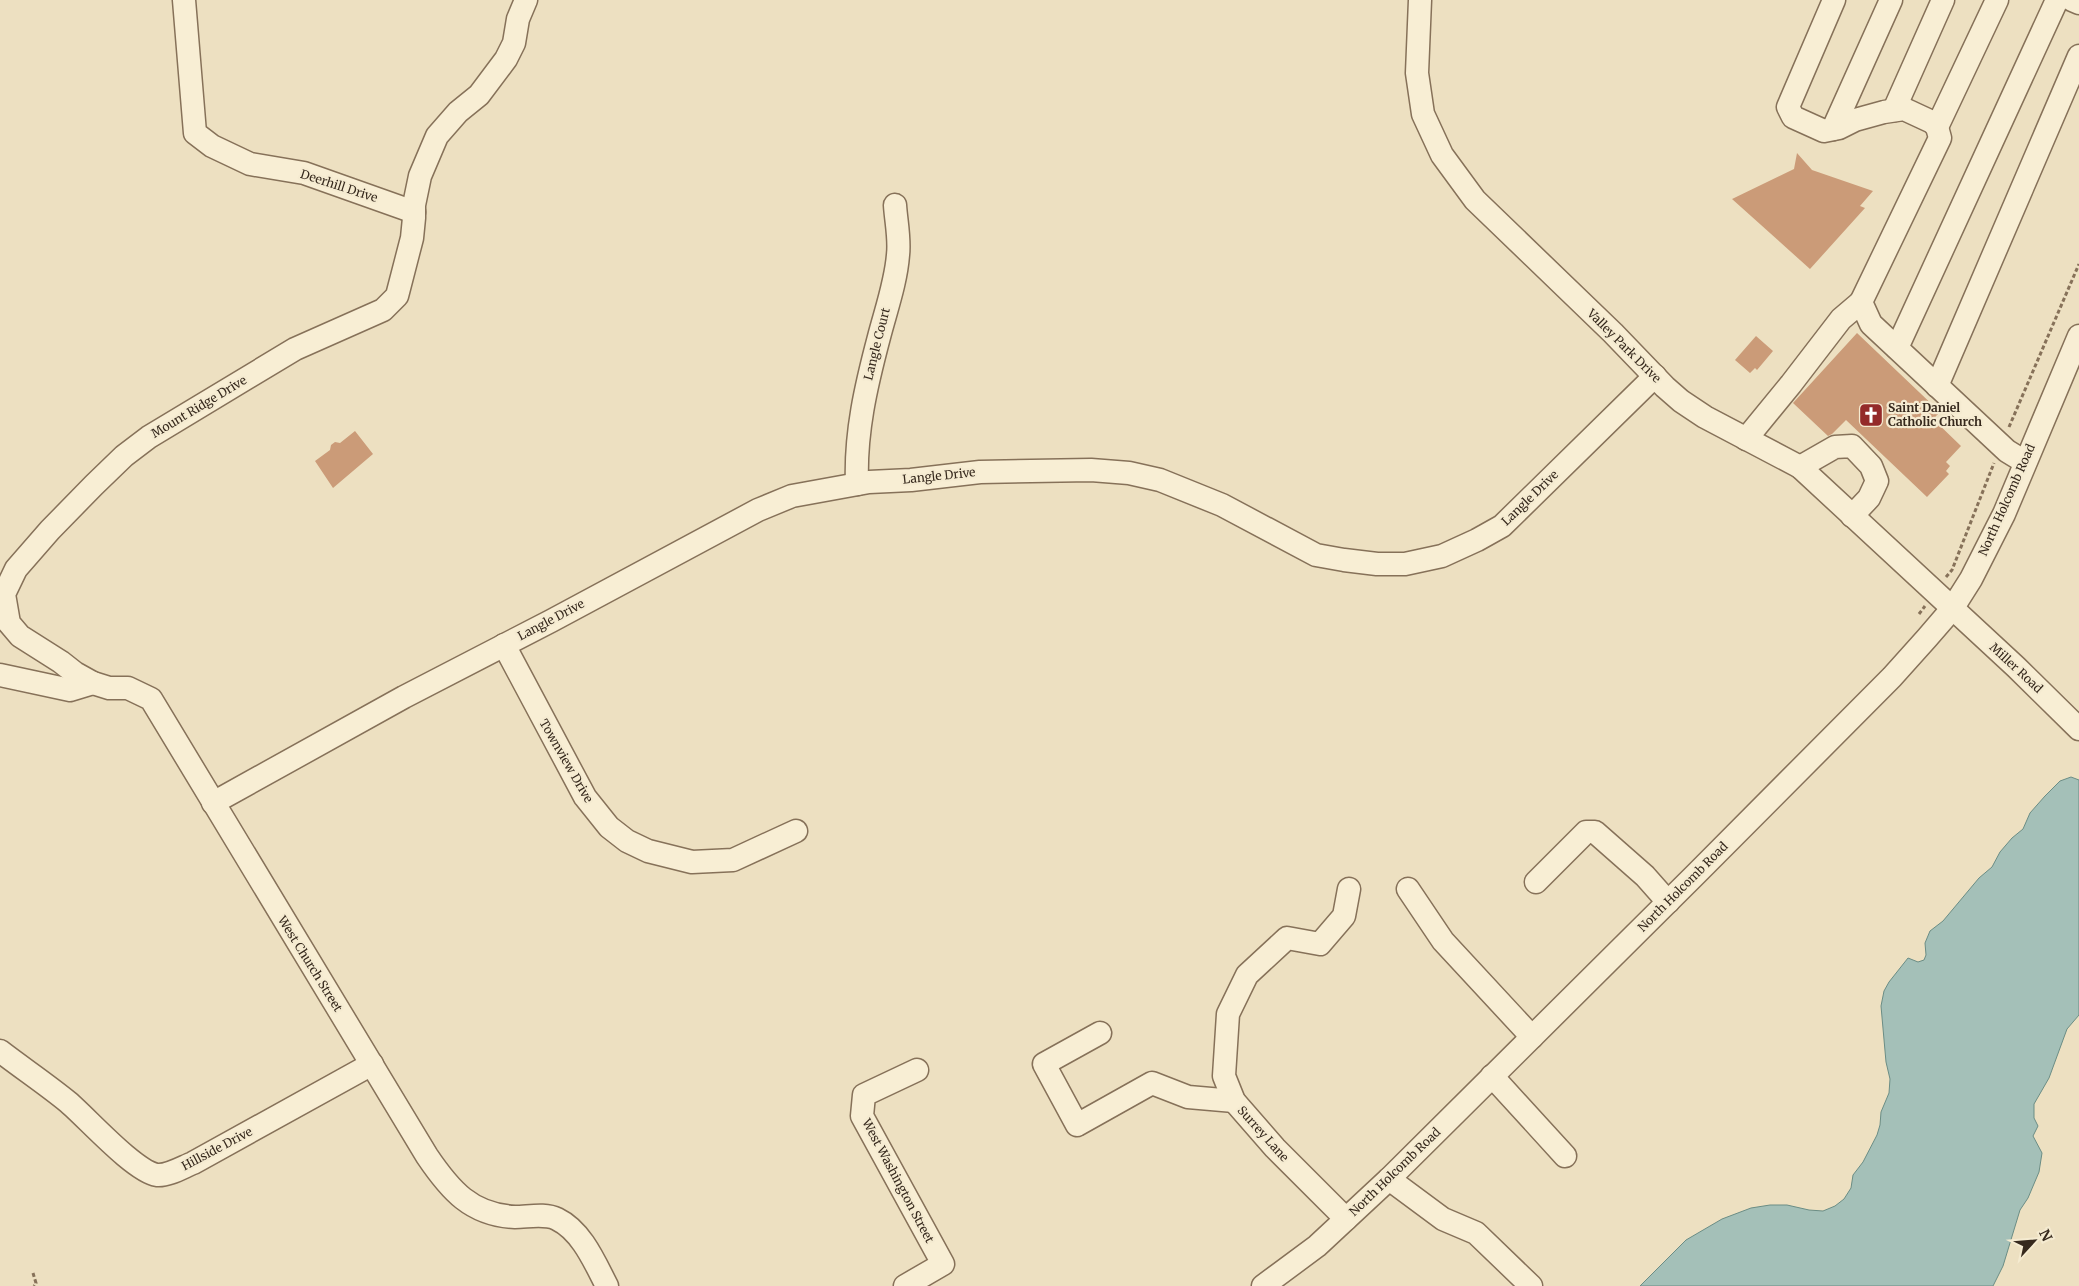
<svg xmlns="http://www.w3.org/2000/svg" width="2079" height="1286" font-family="Merriweather,serif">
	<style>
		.water { fill: #a4c0b8; stroke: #6b8d85 }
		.building { fill: #cb9b78 }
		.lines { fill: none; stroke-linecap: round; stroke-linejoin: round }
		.minor-casing { stroke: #867159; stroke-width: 25 }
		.path { stroke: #867159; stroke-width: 3; stroke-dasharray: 4 2.5; stroke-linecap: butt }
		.minor { stroke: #f8eed4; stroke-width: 22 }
		.labels { text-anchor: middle; stroke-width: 4.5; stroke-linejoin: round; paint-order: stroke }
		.street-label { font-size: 12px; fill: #36291d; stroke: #f5ebd1 }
		.poi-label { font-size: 12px; font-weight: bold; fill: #36291d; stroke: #f5ebd1; text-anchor: start }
	</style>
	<rect width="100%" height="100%" fill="#ede0c1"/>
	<!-- water -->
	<path class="water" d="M2071,777L2079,780V1015L2067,1029L2049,1078L2034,1104V1118L2038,1126L2033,1136L2042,1153L2039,1172L2028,1198L2020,1210L2003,1266L1993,1286H1640L1686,1240L1722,1219L1751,1208L1770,1205H1787L1809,1210L1823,1211L1835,1206L1844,1199L1851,1188L1853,1175L1863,1162L1877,1135L1880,1125L1881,1112L1889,1093L1890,1079L1886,1062L1881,1006L1884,991L1889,982L1908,958L1918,962L1924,960L1926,955L1925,943L1930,931L1943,921L1979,878L1992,867L2000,852L2012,838L2023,829L2030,813L2045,796L2060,781Z"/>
	<!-- building -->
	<g class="building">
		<path d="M1797,153L1812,170L1873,191L1860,206L1865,208L1810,269L1732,199L1794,169Z"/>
		<path d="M1857,333L1940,412L1933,419L1961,446L1946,462L1950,466L1946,471L1949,474L1927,497L1846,420L1832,434L1828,436L1793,403Z"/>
		<path d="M1756,336L1773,351L1757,370L1755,368L1750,373L1735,360Z"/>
		<path d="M355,431L373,454L333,488L315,461L330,450L331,445L335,442L340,443Z"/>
	</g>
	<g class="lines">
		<defs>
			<g id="minor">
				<path d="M184,0L195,133L212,146L250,164L304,173L414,212"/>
				<path d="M526,0L518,19L514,43L506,59L479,95L458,112L437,136L420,176L414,205V218L412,238L397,296L383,310L295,349L149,437L124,456L94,485L50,530L16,569L4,594L9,623L20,636L61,662L75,673L93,683L109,688H128L151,699L427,1156C450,1190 471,1215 515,1217C528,1217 545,1213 557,1219C582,1231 595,1263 607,1286"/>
				<path d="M1420,0L1417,73L1423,114L1442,155L1475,200L1613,333L1665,387L1681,401L1705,417L1800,467L2016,667L2079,729"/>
				<path d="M1834,0L1788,107L1793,117L1824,131L1839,128L1855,120L1884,112L1904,109L1932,122L1937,127L1940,138L1861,302L1871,324L2007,451L2025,462"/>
				<path d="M2072,0L2079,3"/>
				<path d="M1894,110L1943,0"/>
				<path d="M1937,127L1997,0"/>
				<path d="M1833,129L1891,0"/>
				<path d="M1897,348L2057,0"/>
				<path d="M1937,386L2079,56"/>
				<path d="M1746,439L1791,384L1841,319L1861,302"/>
				<path d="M1800,467L1835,447L1852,446L1871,466L1877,481L1869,498L1852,516"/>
				<path d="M857,484C855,433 866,386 879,337C886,310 896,282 898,255C900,239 896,221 895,205"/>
				<path d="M504,645L585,797L609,827L627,841L648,851L692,862L733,860L796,831"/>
				<path d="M0,675L70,690L93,683"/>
				<path d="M213,803L404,697L551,621L758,510L792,496L869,482L911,480L980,472L1091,470L1129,473L1160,480L1222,505L1316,555L1344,560L1377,564H1405L1442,556L1477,540L1502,526L1655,376"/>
				<path d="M1536,882L1586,832H1595L1645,876L1668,902"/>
				<path d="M1408,889L1443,941L1532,1037"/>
				<path d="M1100,1033L1044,1064L1077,1125L1152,1083L1188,1097L1234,1101"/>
				<path d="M0,1051C22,1068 46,1084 68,1102C87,1118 134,1171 157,1175C168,1176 183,1167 193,1163L372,1064"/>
				<path d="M1492,1076L1565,1156"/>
				<path d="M1389,1179L1443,1219L1476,1233L1531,1286"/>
				<path d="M1346,1219L1275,1148L1234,1101L1224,1076L1228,1014L1247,975L1287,938L1320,944L1344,916L1349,889"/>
				<path d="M905,1286L943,1264L862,1116L864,1095L917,1070"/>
				<path d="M1263,1286L1317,1246L1389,1179L1696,874L1892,677L1927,638L1952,609L1971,579L2004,514L2079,336"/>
			</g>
		</defs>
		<!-- minor casing -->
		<use href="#minor" class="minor-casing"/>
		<!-- path -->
		<g class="path">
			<path d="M2009,427L2079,264"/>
			<path d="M1946,577L1952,570L1994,463"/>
			<path d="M1919,614L1925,606"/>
			<path d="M33,1273L36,1283L34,1286"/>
		</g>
		<!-- minor -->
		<use href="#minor" class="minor"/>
	</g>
	<!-- icons -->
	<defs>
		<symbol id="church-square" viewBox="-11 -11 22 22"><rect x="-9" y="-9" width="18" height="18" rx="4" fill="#942a2a" stroke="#f5ebd1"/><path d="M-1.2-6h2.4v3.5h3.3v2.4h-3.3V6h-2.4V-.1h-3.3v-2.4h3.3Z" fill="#fff"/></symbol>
	</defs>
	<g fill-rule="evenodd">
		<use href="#church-square" x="1857" y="401" width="28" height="28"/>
	</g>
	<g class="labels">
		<!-- street labels -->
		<g class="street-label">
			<text transform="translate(339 186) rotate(18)" y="4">Deerhill Drive</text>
			<text transform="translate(877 344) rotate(-76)" y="4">Langle Court</text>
			<text transform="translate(1624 346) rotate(45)" y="4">Valley Park Drive</text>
			<text transform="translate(199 407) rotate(-31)" y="4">Mount Ridge Drive</text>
			<text transform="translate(939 476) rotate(-6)" y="4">Langle Drive</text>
			<text transform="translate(1530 498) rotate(-44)" y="4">Langle Drive</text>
			<text transform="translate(2007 500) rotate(-66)" y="4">North Holcomb Road</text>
			<text transform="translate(551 620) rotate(-28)" y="4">Langle Drive</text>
			<text transform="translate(2016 668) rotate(43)" y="4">Miller Road</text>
			<text transform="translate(566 761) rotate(60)" y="4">Townview Drive</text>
			<text transform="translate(1683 887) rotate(-45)" y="4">North Holcomb Road</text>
			<text transform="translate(310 964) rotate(58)" y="4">West Church Street</text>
			<text transform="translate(1263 1134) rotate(48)" y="4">Surrey Lane</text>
			<text transform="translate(217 1149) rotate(-28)" y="4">Hillside Drive</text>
			<text transform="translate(1395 1172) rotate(-44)" y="4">North Holcomb Road</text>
			<text transform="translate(898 1181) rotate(62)" y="4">West Washington Street</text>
		</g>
		<!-- poi labels -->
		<g class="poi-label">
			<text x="1888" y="412">Saint Daniel<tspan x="1888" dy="14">Catholic Church</tspan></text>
		</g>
	</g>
	<!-- north arrow -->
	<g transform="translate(2034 1241) rotate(64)" stroke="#f5ebd1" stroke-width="4" paint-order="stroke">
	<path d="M0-4L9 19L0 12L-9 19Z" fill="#36291d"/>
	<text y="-8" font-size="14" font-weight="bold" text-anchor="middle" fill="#36291d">N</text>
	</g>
</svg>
